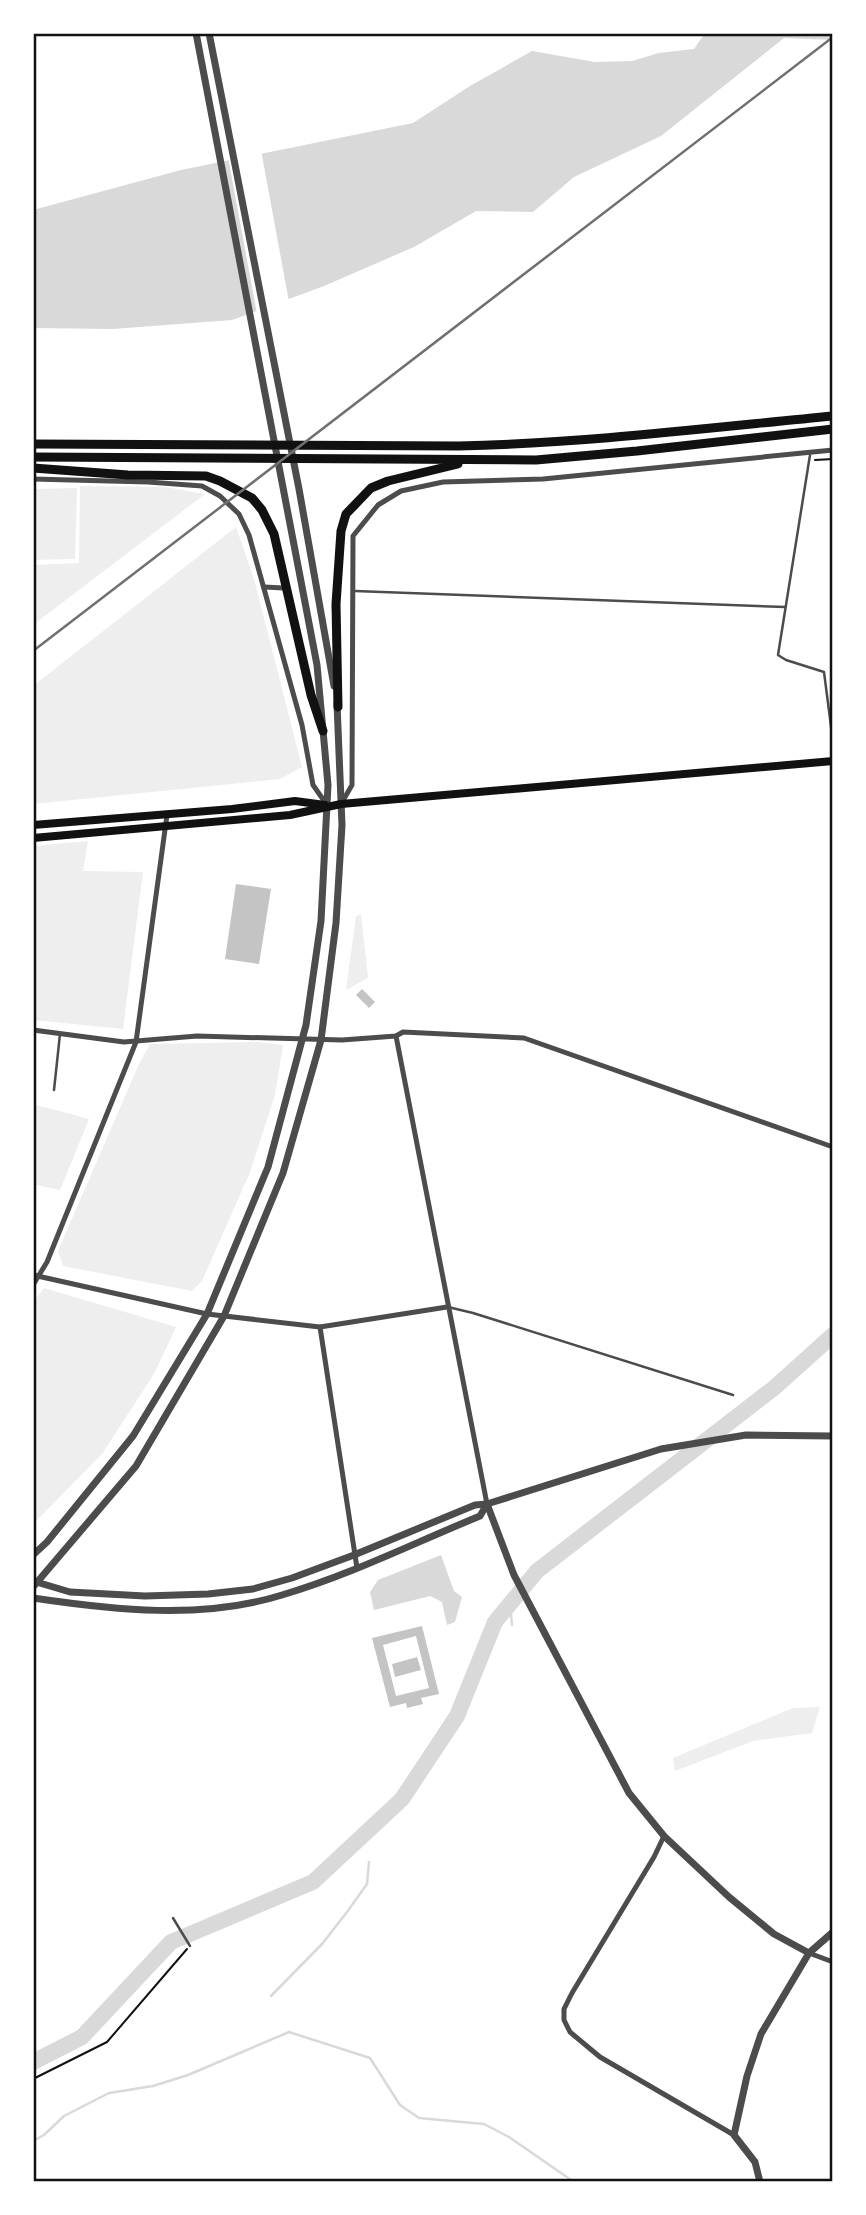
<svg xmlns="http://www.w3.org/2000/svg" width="866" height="2215" font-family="'Source Serif 4',serif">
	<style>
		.green { fill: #eee }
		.water { fill: #d9d9d9 }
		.pier { fill: #fff }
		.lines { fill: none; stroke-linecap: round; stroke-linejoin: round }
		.stream { stroke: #d9d9d9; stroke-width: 2.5 }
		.river { stroke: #d9d9d9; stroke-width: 16 }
		.building { fill: #c4c4c4; fill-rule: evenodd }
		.path { stroke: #111; stroke-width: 2 }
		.service { stroke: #4c4c4c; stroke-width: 2.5 }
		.minor { stroke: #4c4c4c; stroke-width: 5 }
		.tertiary { stroke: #4c4c4c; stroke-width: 7 }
		.secondary { stroke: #111; stroke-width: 8 }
		.trunk { stroke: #111; stroke-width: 9 }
		.rail { stroke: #707070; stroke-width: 2.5 }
		.neatline { fill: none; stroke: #111; stroke-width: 2.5 }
	</style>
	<rect width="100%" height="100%" fill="#fff"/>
	<!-- green -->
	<g class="green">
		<path d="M80,486L166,487L205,494L33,625V565L79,563Z"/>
		<path d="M77,488L75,559L33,560V489Z"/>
		<path d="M236,527L254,579L302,767L280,779L33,804V686Z"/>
		<path d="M88,841L83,871L143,872L123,1029L33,1020V846Z"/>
		<path d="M361,914L368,978L346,990L356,916Z"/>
		<path d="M258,1042L283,1045L275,1095L250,1172L202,1281L192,1291L63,1266L58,1251L139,1064L150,1044Z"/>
		<path d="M33,1104L89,1119L60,1190L33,1184Z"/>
		<path d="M44,1288L176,1327L154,1374L102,1454L33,1524V1302Z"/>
		<path d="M820,1707L812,1733L753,1741L675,1771L673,1758L793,1708Z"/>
	</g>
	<!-- water -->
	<g class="water">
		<path d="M705,33H833V40L784,38L661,136L574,177L533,212L476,211L414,247L324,286L232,320L113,329L33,328V210L181,170L413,123L470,86L532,51L595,62L632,61L659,53L694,49Z"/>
		<path d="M441,1555L454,1591L462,1597L455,1622L447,1625L442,1602L430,1596L374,1610L370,1592L378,1580Z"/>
	</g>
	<!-- pier -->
	<path class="pier" d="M261,150L289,302L257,314L228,157Z"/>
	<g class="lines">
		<!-- stream -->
		<g class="stream">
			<path d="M510,1603L512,1625"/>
			<path d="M271,1996L322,1944L347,1912L367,1884L369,1862"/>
			<path d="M33,2141L44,2135L64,2116L109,2093L153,2086L188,2075L289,2032L370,2058L400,2105L419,2118L484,2124L509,2137L574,2182"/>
		</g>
		<!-- river -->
		<path class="river" d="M33,2062L82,2037L171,1942L313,1882L402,1799L457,1716L495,1622L537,1571L774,1388L833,1335"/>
	</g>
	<!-- building -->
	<g class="building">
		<path d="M236,884L271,889L259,964L225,959Z"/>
		<path d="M362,989L375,1002L369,1008L356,995Z"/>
		<path d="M422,1626L439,1694L421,1698L423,1704L407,1708L406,1703L390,1707L372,1638ZM416,1636L429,1688L396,1696L383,1645Z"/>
		<path d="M417,1657L421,1670L395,1677L392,1664Z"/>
	</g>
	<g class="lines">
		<!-- path -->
		<g class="path">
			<path d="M815,460L833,459"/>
			<path d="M33,2079L107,2042L187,1949"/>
		</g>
		<!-- service -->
		<g class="service">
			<path d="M810,455L778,655L786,660L824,672L833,742"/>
			<path d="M355,591L785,607"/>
			<path d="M54,1090L60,1034"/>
			<path d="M448,1307L473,1313L733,1395"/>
			<path d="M173,1918L190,1946"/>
		</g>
		<!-- minor -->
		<g class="minor">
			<path d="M33,479L148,482L202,486L220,496L239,514L249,535L302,725L313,785L327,805"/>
			<path d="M264,587L284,588"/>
			<path d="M341,804L352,785L353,536L378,505L401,491L443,482L543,479L833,450"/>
			<path d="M33,1030L124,1042L197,1036L342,1040L396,1036L403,1032L524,1038L833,1147"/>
			<path d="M396,1036L487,1504"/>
			<path d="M33,1275L207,1314L320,1327L447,1307"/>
			<path d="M33,1285L47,1262L136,1042L167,815"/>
			<path d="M320,1327L357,1568"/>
			<path d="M664,1836L654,1857L572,1993L564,2009V2020L570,2032L600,2057L734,2135"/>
			<path d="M809,1953L833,1962"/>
		</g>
		<!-- tertiary -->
		<g class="tertiary">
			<path d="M209,33L299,489L334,686"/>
			<path d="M487,1504L514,1575L629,1793L664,1836L729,1897L774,1934L809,1953"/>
			<path d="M33,1555L47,1542L133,1436L207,1314L268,1167L306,1025L321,921L328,785L317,665L196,33"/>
			<path d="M33,1581L70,1592L145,1596L208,1594L253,1589L292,1578L354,1555L475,1505L487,1504L661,1449L746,1435L833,1436"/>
			<path d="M33,1587L136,1466L224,1316L283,1173L321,1040L336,923L342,825L337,704"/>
			<path d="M33,1598C114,1610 202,1620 282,1595C350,1575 414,1543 480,1516L487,1504"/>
			<path d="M760,2182L755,2162L734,2135L747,2076L761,2034L809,1953L833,1932"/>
		</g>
		<!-- secondary -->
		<g class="secondary">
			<path d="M33,825L232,809L295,801L325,805"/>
			<path d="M33,838L290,815L341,804L833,761"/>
		</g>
		<!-- trunk -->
		<g class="trunk">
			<path d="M33,444L459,446C584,443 708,428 833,416"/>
			<path d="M33,457L536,460L637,451L833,429"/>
			<path d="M33,468L128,475L206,476L220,481L252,498L262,510L274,534L311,695L323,731"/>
			<path d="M338,707L336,604L341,531L346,514L371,488L388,481L458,464"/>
		</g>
		<!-- rail -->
		<path class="rail" d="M33,651L833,37"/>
	</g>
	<!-- border -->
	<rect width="866" height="2215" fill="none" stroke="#ffffff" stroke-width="70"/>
	<rect x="35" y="35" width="796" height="2145" class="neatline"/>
</svg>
